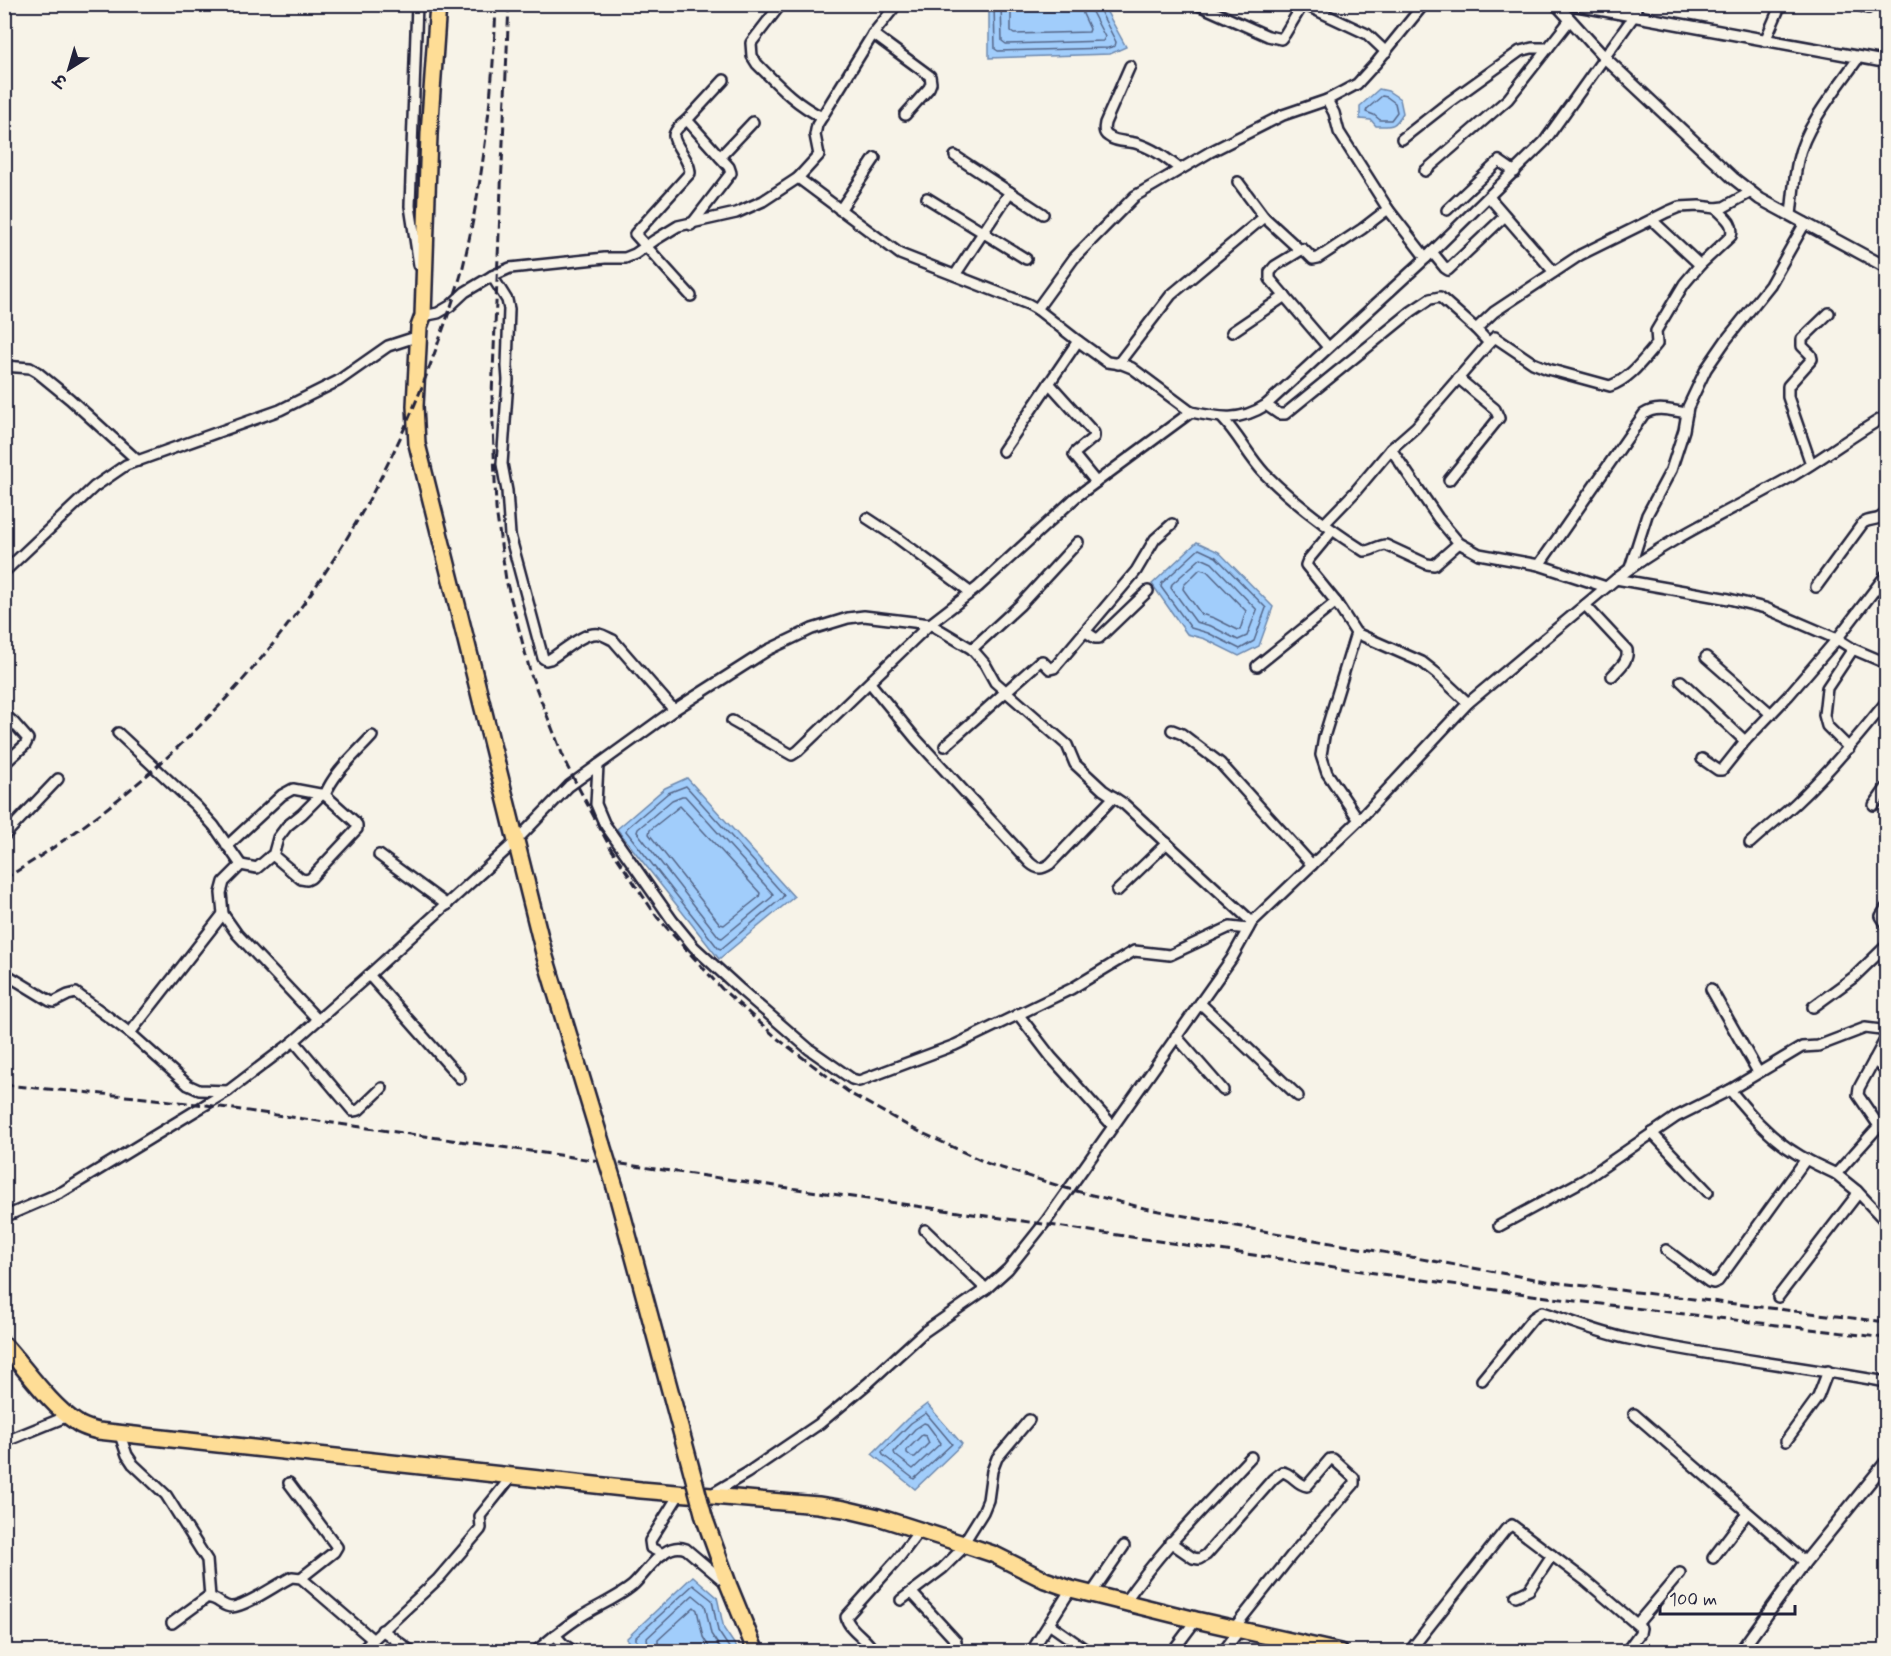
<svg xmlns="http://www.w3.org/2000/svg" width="1891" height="1656" font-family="Mynerve,'Playpen Sans Deva',sans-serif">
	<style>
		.water { fill: #a1cdfb; stroke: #6e89ae; stroke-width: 1.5 }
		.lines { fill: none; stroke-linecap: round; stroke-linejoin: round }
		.shore { stroke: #568; stroke-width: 1.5 }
		.minor-casing { stroke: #22223b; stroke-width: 14 }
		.tertiary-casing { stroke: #22223b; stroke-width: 15 }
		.trunk-casing { stroke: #22223b; stroke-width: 20 }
		.minor { stroke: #f7f3e8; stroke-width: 9 }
		.tertiary { stroke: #f7f3e8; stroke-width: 10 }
		.trunk { stroke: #fedd96; stroke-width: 15 }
		.rail { stroke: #22223b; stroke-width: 3; stroke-dasharray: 9 4.5; stroke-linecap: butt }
		.trunk-bridge-casing { stroke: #22223b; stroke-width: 20; stroke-linecap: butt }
		.trunk-bridge { stroke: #fedd96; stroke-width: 15 }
	</style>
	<rect width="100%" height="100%" fill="#f7f3e8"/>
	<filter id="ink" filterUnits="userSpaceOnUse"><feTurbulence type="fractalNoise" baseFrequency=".0167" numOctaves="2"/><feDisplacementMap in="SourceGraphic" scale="12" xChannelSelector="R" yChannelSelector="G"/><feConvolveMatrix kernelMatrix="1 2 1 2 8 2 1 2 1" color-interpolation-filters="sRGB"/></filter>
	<g filter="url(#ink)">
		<!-- water -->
		<g class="water">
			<path d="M989,4L1103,5L1126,47L1110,54L989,58Z"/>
			<path d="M1379,89L1388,91L1400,99L1403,113C1394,128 1392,126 1376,126L1371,120L1360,119V106Z"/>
			<path d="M1197,542L1219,552L1273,607L1259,646L1239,656L1205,639L1187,634L1152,584Z"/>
			<path d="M687,778L794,897L719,959L617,829L665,788Z"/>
			<path d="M927,1404L962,1444L915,1489L872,1454L907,1419Z"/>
			<path d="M693,1576L717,1597L724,1629L739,1651H638L626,1639Z"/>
		</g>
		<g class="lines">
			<!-- shore -->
			<g class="shore">
				<path d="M994,4L995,49L998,51L1108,48L1115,46L1116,42L1099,9L1098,4"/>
				<path d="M1001,4L1002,41L1006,44L1103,41L1105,37L1092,12L1091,4"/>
				<path d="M1011,4V32L1014,34L1089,32L1090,29L1083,14L1082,4"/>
				<path d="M1382,96L1387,97L1395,103L1397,112L1391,120H1380L1374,115L1366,112L1367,109Z"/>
				<path d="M1199,549L1216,557L1266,608L1254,641L1240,649L1208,633L1191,628L1161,587L1162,583Z"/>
				<path d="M1201,558L1212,563L1257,610L1247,636L1238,640L1211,626L1196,622L1171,588L1172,584Z"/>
				<path d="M1200,569L1207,571L1246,611L1240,630H1238L1214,618L1201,614L1183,589L1184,585Z"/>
				<path d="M686,786L784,895L782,898L721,949L718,948L626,831L627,828L668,793Z"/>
				<path d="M682,796H685L773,894L772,897L722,938L719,937L637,832L638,829L672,800Z"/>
				<path d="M680,806L760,893L759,897L724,925L720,924L649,834L650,830Z"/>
				<path d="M926,1413L952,1444L914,1479L883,1455L882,1452L911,1423Z"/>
				<path d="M924,1423L927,1424L941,1443L913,1469L895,1455L894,1452L915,1429Z"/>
				<path d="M922,1435L926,1436L929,1443L915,1457H912L907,1453V1450Z"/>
				<path d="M642,1652L641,1646L636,1640V1637L693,1585L712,1600L718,1631L732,1652"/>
				<path d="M649,1652L647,1638L693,1595L705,1605L711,1634L723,1652"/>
				<path d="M658,1652V1640L694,1607L697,1610L703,1637L712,1652"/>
			</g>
			<defs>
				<g id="minor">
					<path d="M417,4L410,206L419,265"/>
					<path d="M781,4L751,43L752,56L757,64C777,84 795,104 822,117"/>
					<path d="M1196,4L1268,36L1281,39L1285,34L1303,4"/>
					<path d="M1303,4L1367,34L1386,52"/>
					<path d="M1855,4L1868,8"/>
					<path d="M873,34L930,76L931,83L929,88L905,115"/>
					<path d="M1765,41L1781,4"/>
					<path d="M1130,66L1105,123C1104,128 1103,133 1108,136C1115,142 1127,141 1135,143C1153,148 1166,158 1180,169"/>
					<path d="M1327,100L1334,113L1339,132L1388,209L1426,258"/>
					<path d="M687,120C683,123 674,130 674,136C674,145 690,160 690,173L635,234L691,296"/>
					<path d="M1402,139L1449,102L1520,51L1532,48H1548"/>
					<path d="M955,156L1043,214"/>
					<path d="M720,157L753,122"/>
					<path d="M1425,171L1508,99L1570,20"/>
					<path d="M798,178L900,254L1028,304L1037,309L1078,341"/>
					<path d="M1238,182L1264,217L1300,250"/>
					<path d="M1489,197L1554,272"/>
					<path d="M927,198L1026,259"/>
					<path d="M840,210L875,158"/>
					<path d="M1447,210L1499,161L1515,172"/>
					<path d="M1791,215C1793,197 1794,178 1798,160C1805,126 1839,86 1859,57"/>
					<path d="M1652,220L1700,265"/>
					<path d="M691,225L731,173L729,167L687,120L724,80"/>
					<path d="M1432,252L1445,268L1448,270L1505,216"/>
					<path d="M955,275L1010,192"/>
					<path d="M492,276L507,300L509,309L507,366L508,380L502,464L507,491L510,535L543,658L546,660L550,659C564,651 582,632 599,634C604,635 608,638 613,640L674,710"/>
					<path d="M1037,309L1074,258L1135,196L1210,152L1283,115L1327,100L1357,84L1377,62L1424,4"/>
					<path d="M423,316L438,313L450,306L465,292L492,276L510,268L605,258H625L635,254L655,240L678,226L736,213L763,201L798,178L819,155L815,135L817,125L873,34L897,4"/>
					<path d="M1232,332L1285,296"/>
					<path d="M1489,343L1495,337L1496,338L1533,363L1548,369L1610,386C1630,379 1643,360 1657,344L1656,331L1684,284L1700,265L1731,236C1735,223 1724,217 1716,208"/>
					<path d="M1328,347L1270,279V272L1275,266L1303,249L1313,259L1318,258L1362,229L1388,209"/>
					<path d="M1118,364L1171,295L1264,217"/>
					<path d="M4,366L30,368L37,372L70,399L138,461"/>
					<path d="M1049,383L1094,433V437L1076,452L1074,455L1096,482"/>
					<path d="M1266,405L1279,414H1285L1412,311L1430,299L1440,297L1476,329"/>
					<path d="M1223,419C1239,436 1249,457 1265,474C1294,503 1329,529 1364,551C1371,552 1378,545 1386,545L1427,564L1434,565L1459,543"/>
					<path d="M1003,451L1078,341L1107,362L1122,364L1132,368L1191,412"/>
					<path d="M1811,464L1788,397V386L1812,359L1811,355L1802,346V339L1829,313"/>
					<path d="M1449,480L1499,418L1495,409L1458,378"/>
					<path d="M867,518L896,537L970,592"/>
					<path d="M1324,524L1354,493L1391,449"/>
					<path d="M1332,531L1308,560L1306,565L1336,602L1356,633L1324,737L1321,755L1327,773L1359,820"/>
					<path d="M1539,565L1644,414C1657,405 1672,411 1687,413"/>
					<path d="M1630,568L1647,515L1671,470L1684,430L1688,407L1706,369L1726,340L1770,285L1805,223"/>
					<path d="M4,572L94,487L126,465L280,410L338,381L388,346L419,336"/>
					<path d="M1616,579C1670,537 1735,509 1794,475C1825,457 1854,434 1886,416"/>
					<path d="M1606,587L1539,565L1479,554L1459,543L1438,518L1391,449L1416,427L1489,343L1476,329L1494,312L1580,255L1667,212L1679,207L1699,206L1716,208L1724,207L1751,192"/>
					<path d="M1816,587L1863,523C1872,517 1878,523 1886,512"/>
					<path d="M1585,605L1627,650C1629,661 1619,668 1612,676"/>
					<path d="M1086,632L1095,638H1099L1148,591"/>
					<path d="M1356,633L1422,662L1436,673L1468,703"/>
					<path d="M972,649L1020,605L1078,542"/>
					<path d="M1706,657L1771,714"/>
					<path d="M1257,666L1336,602"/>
					<path d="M1681,681L1745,741"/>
					<path d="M870,683L916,739L1030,863C1038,870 1042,869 1050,864L1114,797"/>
					<path d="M4,714L13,722L28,739L25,745L4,764"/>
					<path d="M732,721L792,755L798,751L930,624L972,649L985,664L995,682L1067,745L1075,764L1103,790L1124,804L1252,922"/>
					<path d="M1172,730L1182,734L1220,763L1312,865"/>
					<path d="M118,733L196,806L214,826L241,865"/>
					<path d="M945,746L1039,662L1042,661L1050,669L1054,668L1136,571L1155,539L1172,524"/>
					<path d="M1849,748L1827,726L1824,715L1827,688L1853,649"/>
					<path d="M1702,759L1718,770H1722L1745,741L1788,696L1837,639L1886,575"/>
					<path d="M598,765L596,804L604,823L672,920L694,947L741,990L809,1049L852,1079L859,1081L955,1045L1071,989L1134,951L1170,955L1230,927L1248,929"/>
					<path d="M1874,805L1886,788"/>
					<path d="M4,836L58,779"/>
					<path d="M1750,843C1765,829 1781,817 1796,803C1829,772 1858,737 1886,702"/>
					<path d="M227,846L282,795L293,789L325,795"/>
					<path d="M379,855L447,905"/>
					<path d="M273,856L278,838L287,826L302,814L322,794"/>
					<path d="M1117,891L1167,843"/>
					<path d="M1886,908L1881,916L1886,924"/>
					<path d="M223,914L130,1033L188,1085L199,1090L228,1091"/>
					<path d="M4,973L50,1001L54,1002L68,995L76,993L130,1033"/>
					<path d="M369,975L460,1078"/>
					<path d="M1711,989L1758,1072"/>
					<path d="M1200,1003L1298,1096"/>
					<path d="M1813,1007L1854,977L1886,946"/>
					<path d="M1018,1014L1051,1057L1112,1125"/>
					<path d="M318,1020L237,934L223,914L221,893L224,882L241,865L257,868L271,856L275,857L301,879L307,880L311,878L357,829V825L354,821L325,795C334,772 356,754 372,736"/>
					<path d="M1176,1036L1223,1090"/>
					<path d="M294,1041L353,1111L359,1110L382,1088"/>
					<path d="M1874,1060L1886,1071"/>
					<path d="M1652,1133L1708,1192"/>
					<path d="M1836,1174C1822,1167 1807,1161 1794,1152C1768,1136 1749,1113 1730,1090L1802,1047L1818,1046L1865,1028L1881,1030L1886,1034"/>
					<path d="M1857,1191L1886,1222"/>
					<path d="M4,1217L62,1192L228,1091L294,1041L369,975L515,842L569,786L674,710L768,650L812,629L848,618L864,616L930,624L978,587L1076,497L1191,412C1220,418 1240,422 1266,405L1426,258L1544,142L1634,16L1637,4"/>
					<path d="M1499,1226L1584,1180L1676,1117L1730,1090"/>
					<path d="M925,1230L986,1289"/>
					<path d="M1666,1250L1709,1282L1713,1283L1718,1281L1806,1159"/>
					<path d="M1778,1297L1856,1196L1857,1191L1836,1174L1879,1126L1858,1095L1859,1088L1886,1038"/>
					<path d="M1482,1380L1533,1318L1542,1312C1571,1321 1600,1333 1629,1339C1714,1357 1801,1366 1886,1382"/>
					<path d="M1634,1414L1805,1562"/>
					<path d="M120,1435L127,1455L133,1464L166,1495L207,1560L210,1597"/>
					<path d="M1786,1441L1818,1397L1828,1371"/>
					<path d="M4,1442L68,1416"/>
					<path d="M289,1483L337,1547L334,1552L301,1578"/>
					<path d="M710,1495L747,1473L819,1424L867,1384L924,1332L986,1289L1008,1269L1047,1220L1232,958L1252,922L1359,820L1468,703L1616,579L1729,599L1765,608L1837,639L1853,649L1886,663"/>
					<path d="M1170,1542L1193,1558L1199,1559L1206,1555L1273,1479L1282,1472C1292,1473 1297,1485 1307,1486L1330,1459H1333L1354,1478V1484L1291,1556L1234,1628"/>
					<path d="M963,1544L983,1512L988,1500L992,1471L997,1458L1029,1420"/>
					<path d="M663,1554L651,1548L650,1541L680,1493"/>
					<path d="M1713,1558L1747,1513"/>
					<path d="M912,1593L956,1641V1648L954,1652"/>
					<path d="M1091,1594L1124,1546"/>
					<path d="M1516,1596L1529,1590L1552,1555"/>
					<path d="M901,1600L942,1569L966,1545"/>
					<path d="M1124,1603C1161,1549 1207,1504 1251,1457"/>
					<path d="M172,1623L206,1598C217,1596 221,1607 232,1607C247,1606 277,1584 292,1577L301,1578L372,1639"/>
					<path d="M1049,1624L1089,1652"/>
					<path d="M1637,1624L1680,1573"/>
					<path d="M382,1630L412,1652"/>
					<path d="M555,1635L563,1644L575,1652"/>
					<path d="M360,1652L438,1579L480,1530L481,1528L480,1516L512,1476"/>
					<path d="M535,1652C549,1640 564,1627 580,1617C597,1606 616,1599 632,1586C647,1573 664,1540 686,1549L725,1582"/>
					<path d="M874,1652C868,1638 849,1631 846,1617L898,1559L920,1530"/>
					<path d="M1031,1652L1071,1589"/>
					<path d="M1172,1652L1196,1620"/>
					<path d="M1223,1652L1240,1629"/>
					<path d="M1409,1652L1506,1529L1512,1525L1586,1581L1641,1628L1640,1633L1626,1652"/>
				</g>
				<g id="tertiary">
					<path d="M1556,4L1604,57L1733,178L1760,199L1886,267"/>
					<path d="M1569,4L1886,62"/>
					<path d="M1740,1652L1805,1562L1886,1462"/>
				</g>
				<g id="trunk">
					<path d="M438,4L429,134L423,316L419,327L415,406L417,444L545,957L602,1145"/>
					<path d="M615,1187L695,1483"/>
					<path d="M4,1345C25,1368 50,1405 76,1422C82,1427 90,1429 98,1431L641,1490L818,1505L844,1509L878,1517L963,1544L993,1554L1045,1580L1071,1589L1196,1620L1340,1652"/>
					<path d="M704,1517L729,1586L756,1652"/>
				</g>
			</defs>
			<!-- minor casing -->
			<use href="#minor" class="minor-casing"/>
			<!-- tertiary casing -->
			<use href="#tertiary" class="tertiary-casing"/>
			<!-- trunk casing -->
			<use href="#trunk" class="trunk-casing"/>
			<!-- minor -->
			<use href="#minor" class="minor"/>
			<!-- tertiary -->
			<use href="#tertiary" class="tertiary"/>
			<!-- trunk -->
			<use href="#trunk" class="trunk"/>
			<!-- rail -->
			<g class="rail">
				<path d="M509,4L492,395L496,509L506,580L531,675L567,766L610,847L657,917L722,989L778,1039L851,1094L914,1129L989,1164L1072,1190L1144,1208L1252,1229L1552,1282L1886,1322"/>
				<path d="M4,879C207,757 360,569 437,346C446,321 455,296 462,271C483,183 493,94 496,4"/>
				<path d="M4,1085L136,1097L206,1105L1043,1224L1409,1278L1576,1301L1886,1338"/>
			</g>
			<defs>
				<g id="trunk-bridge">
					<path d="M602,1145L615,1187"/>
					<path d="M695,1483L704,1517"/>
				</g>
			</defs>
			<!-- trunk-bridge casing -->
			<use href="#trunk-bridge" class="trunk-bridge-casing"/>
			<!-- trunk-bridge -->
			<use href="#trunk-bridge" class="trunk-bridge"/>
		</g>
	</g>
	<!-- margin -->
	<rect width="1891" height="1656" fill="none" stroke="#f7f3e8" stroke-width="24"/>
	<rect x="12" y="12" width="1867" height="1632" fill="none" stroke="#22223b" stroke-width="2" filter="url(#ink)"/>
	<!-- north arrow -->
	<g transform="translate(69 69) rotate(217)" stroke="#f7f3e8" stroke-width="4.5" paint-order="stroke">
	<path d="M0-4.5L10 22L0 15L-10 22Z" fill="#22223b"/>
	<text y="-9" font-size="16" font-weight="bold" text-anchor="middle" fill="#22223b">उ</text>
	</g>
	<!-- scale -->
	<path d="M1660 1605v9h135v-9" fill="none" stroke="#22223b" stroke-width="3"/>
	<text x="1669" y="1605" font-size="18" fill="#22223b" stroke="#f7f3e8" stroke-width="4.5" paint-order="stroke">100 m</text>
</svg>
